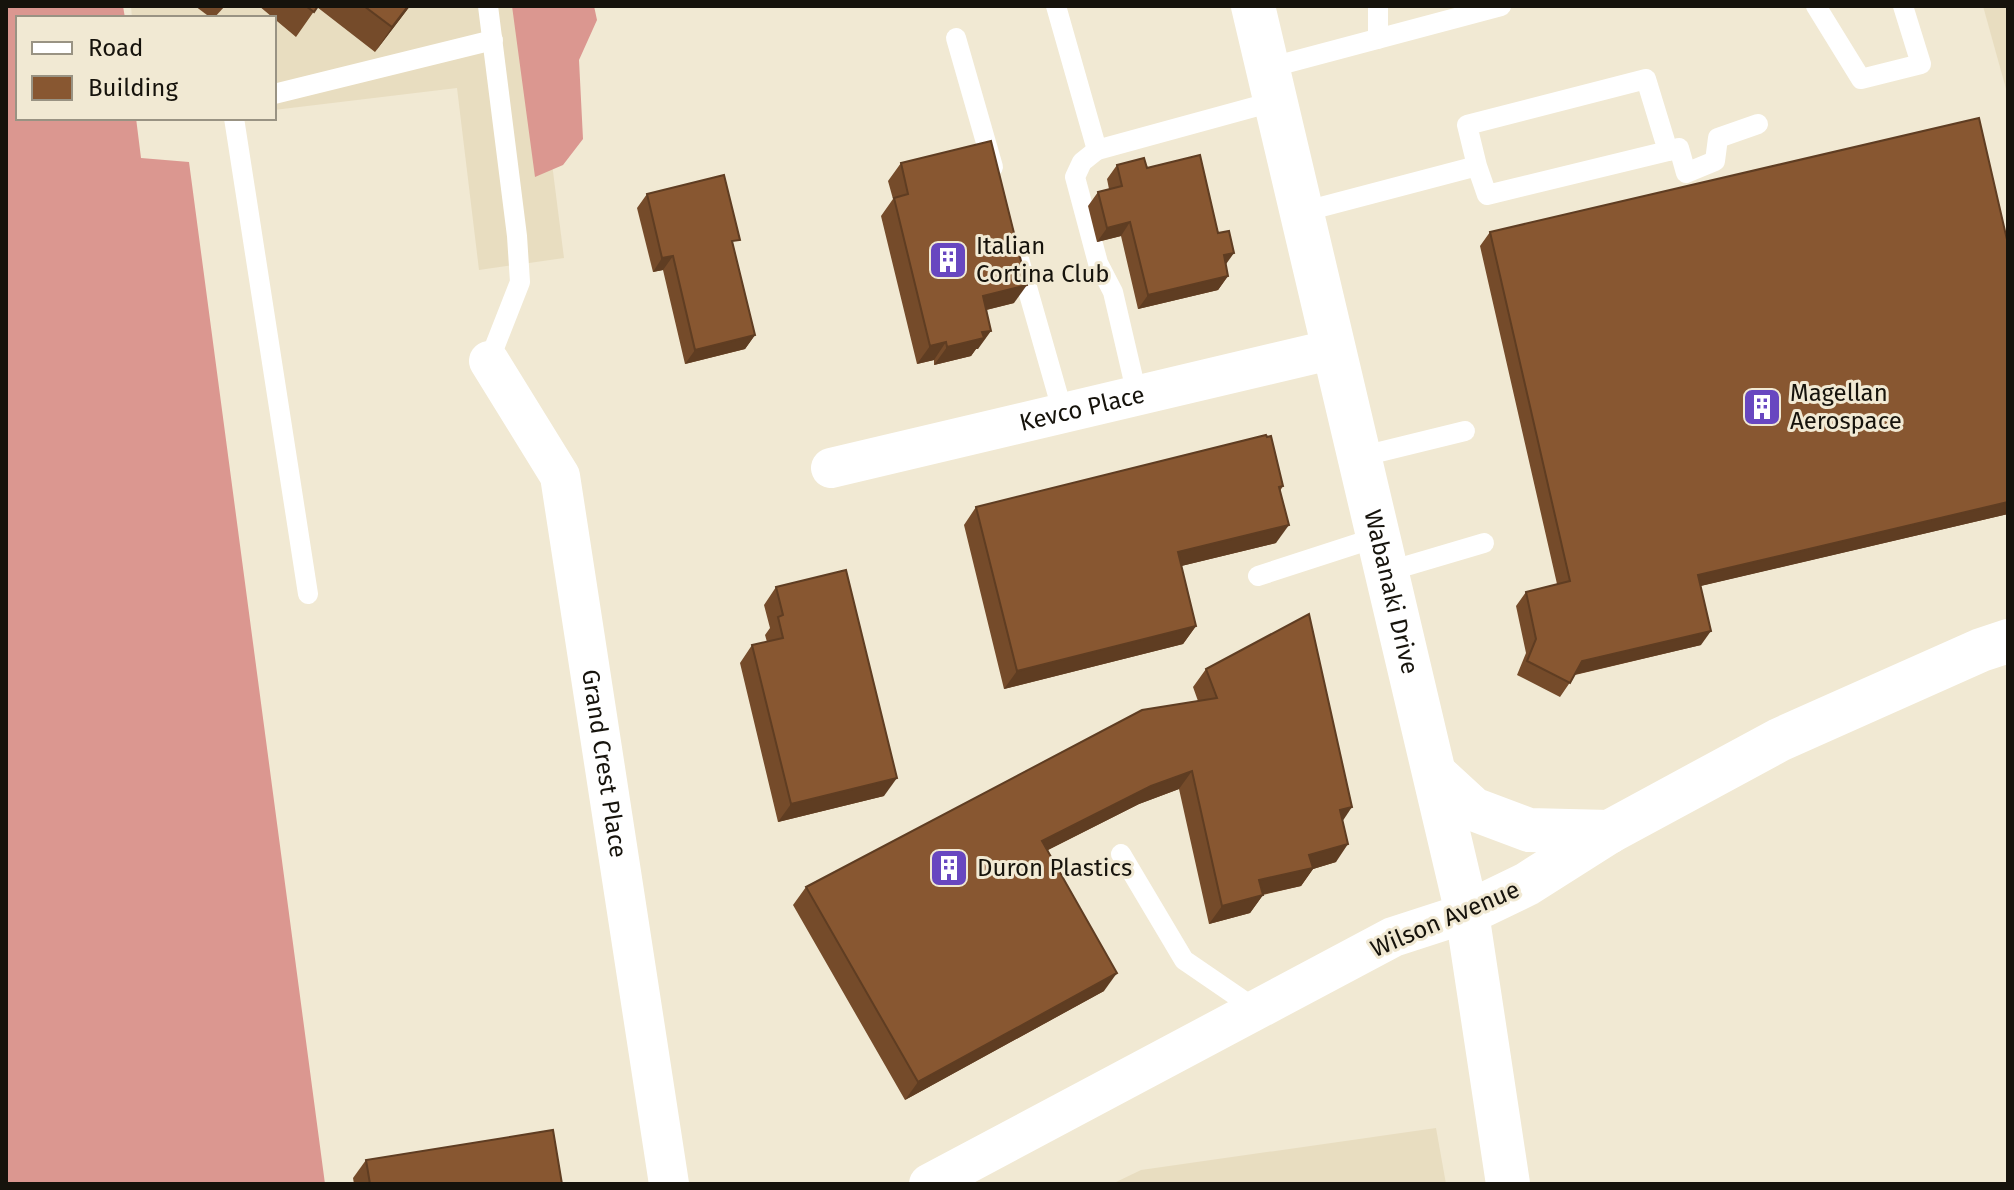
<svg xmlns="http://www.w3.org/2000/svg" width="2014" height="1190" font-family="'Fira Sans',sans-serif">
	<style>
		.built { fill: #e8ddc0 }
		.forest { fill: #db9790 }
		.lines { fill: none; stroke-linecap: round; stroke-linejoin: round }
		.lane { stroke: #fff; stroke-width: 20 }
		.street { stroke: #fff; stroke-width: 40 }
		.secondary { stroke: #fff; stroke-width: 44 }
		.wall { fill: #754b2a }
		.shaded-wall { fill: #5f3d22 }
		.building { fill: #885731; stroke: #5f3d22; stroke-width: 2 }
		.labels { text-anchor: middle; stroke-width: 6; stroke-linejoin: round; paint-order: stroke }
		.poi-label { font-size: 24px; fill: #16130c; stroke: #f1e9d3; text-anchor: start }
		.street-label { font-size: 24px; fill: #16130c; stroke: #f1e9d3 }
	</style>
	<rect width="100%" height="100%" fill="#f1e9d3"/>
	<!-- built -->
	<g class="built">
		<path d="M131,6H532L564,258L479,270L457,88L274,110V18H132Z"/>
		<path d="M1983,6H2008V96Z"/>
		<path d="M1436,1128L1446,1184H1112L1141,1170Z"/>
	</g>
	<!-- forest -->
	<g class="forest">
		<path d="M6,6H123L125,18H18V118H136L141,158L189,162L325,1184H6Z"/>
		<path d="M512,6H594L597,20L579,60L583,139L563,165L535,177Z"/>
	</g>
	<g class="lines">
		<!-- lane -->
		<g class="lane">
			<path d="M488,6L517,236L520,282L489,361"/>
			<path d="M1056,6L1097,150L1276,101"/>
			<path d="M1816,6L1861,79L1921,64L1903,6"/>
			<path d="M956,38L993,167"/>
			<path d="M1378,39V6"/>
			<path d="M1268,68L1501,6"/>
			<path d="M274,94L493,40"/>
			<path d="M234,118L308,594"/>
			<path d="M1097,150L1082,162L1075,177L1098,263L1113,292L1137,395"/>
			<path d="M1668,151L1679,148L1686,173L1715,161L1718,138L1758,124"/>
			<path d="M1302,212L1477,166L1487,195L1668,151L1646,79L1467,125L1477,166"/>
			<path d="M1019,259L1063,413"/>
			<path d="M1359,457L1465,431"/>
			<path d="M1386,572L1484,543"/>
			<path d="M1258,576L1378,537"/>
			<path d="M1121,854L1184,960L1257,1010"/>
		</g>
		<!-- street -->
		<g class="street">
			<path id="s1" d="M489,361L560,476L669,1184"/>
			<path id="s2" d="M831,468L1334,349"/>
			<path d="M929,1184L1393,937L1467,913"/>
		</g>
		<!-- secondary -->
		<g class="secondary">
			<path id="s3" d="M1253,6L1467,913L1508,1184"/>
			<path d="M1435,774L1473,809L1529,830L1609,832"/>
			<path d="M1467,913L1527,884L1609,832L1779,740L1981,650L2008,641"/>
		</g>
	</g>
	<!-- wall -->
	<g class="wall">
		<path d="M195,6H225L214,18H211Z"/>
		<path d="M259,6H410L375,52L317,7L296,37Z"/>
		<path d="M901,163L1014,303L986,310L978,349H976L971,356L934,365V360L917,364L881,216L893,199L888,181Z"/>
		<path d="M1117,165L1147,168L1226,264L1228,276L1218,290L1138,309L1121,236L1097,242L1088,206L1098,192L1109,189L1107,179Z"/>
		<path d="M647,194L734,248L755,335L745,349L685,364L663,270L653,272L637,208Z"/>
		<path d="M1490,232L2008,244V514L1700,586L1701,645L1575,675L1560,697L1517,675L1526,653L1516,606L1526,592L1557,584L1480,246Z"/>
		<path d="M1283,486L1280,491L1276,543L1181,566L1196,626L1183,644L1004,689L964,525L976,507Z"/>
		<path d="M776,587L884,796L778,822L740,663L752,645L767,642L765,635L770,628L764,605Z"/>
		<path d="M1206,669L1343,821L1336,862L1313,869L1301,886L1263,895L1250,913L1209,924L1179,789L1139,804L1048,850L1104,991L905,1100L793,905L806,887L1198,701L1193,687Z"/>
		<path d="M366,1160L562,1184H354L353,1178Z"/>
	</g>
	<!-- shaded-wall -->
	<g class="shaded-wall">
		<path d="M408,6H410L375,52L392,27Z"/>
		<path d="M1130,222L1121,236L1097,242L1107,228Z"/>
		<path d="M1234,253L1224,267V255Z"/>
		<path d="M673,256L663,270L653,272L662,258Z"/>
		<path d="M1228,276L1218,290L1138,309L1148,295Z"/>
		<path d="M1027,285L1014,303L970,314L983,296Z"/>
		<path d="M991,331L978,349H976L971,356L934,365L947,347L982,332Z"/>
		<path d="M755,335L745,349L685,364L695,350Z"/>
		<path d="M946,342L934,360L917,364L930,346Z"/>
		<path d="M2008,502V514L1688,589L1698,575Z"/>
		<path d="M1289,525L1276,543L1165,570L1178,552Z"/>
		<path d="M1196,626L1183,644L1004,689L1017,671Z"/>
		<path d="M1711,631L1701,645L1573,675L1582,661Z"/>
		<path d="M1192,771L1179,789L1139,804L1030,859L1042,841L1151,786Z"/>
		<path d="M897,778L884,796L778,822L791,804Z"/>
		<path d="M1352,807L1340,825V810Z"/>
		<path d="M1348,844L1336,862L1313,869L1301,886L1246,898L1259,880L1309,855Z"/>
		<path d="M1263,895L1250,913L1209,924L1222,906Z"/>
		<path d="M1117,973L1104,991L905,1100L918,1082Z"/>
	</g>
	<!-- building -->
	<g class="building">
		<path d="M306,6H318L314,12Z"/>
		<path d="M364,6H408L392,27Z"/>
		<path d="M1979,118L2008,244V502L1698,575L1711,631L1582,661L1570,683L1527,661L1536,639L1526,592L1570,581L1490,232Z"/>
		<path d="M991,141L1027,285L983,296L991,331L982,332L984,338L947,347L946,342L930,346L894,198L908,194L901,163Z"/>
		<path d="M1200,155L1218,233L1229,231L1234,253L1224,255L1228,276L1148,295L1130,222L1107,228L1098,192L1122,186L1117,165L1144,158L1147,168Z"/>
		<path d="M724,175L740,240L732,241L755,335L695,350L673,256L662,258L647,194Z"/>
		<path d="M1266,435L1267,437L1271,436L1283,486L1279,487L1289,525L1178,552L1196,626L1017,671L976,507Z"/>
		<path d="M846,570L897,778L791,804L752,645L783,638L778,617L783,615L776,587Z"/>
		<path d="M1309,614L1352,807L1340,810L1348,844L1309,855L1313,868L1259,880L1263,895L1222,906L1192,771L1151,786L1042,841L1117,973L918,1082L806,887L1142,710L1217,698L1206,669Z"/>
		<path d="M553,1130L562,1184H370L366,1160Z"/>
	</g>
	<!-- icons -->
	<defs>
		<symbol id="building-square" viewBox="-11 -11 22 22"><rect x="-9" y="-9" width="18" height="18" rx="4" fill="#6847c0" stroke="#f1e9d3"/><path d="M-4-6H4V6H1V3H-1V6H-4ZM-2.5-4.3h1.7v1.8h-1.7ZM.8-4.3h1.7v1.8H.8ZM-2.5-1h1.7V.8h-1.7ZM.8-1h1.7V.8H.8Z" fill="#fff"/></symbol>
	</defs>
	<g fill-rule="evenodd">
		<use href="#building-square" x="926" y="238" width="44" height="44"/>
		<use href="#building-square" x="1740" y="385" width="44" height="44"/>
		<use href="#building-square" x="927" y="846" width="44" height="44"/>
	</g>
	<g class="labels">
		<!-- poi labels -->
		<g class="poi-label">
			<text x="976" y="254">Italian<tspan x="976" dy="28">Cortina Club</tspan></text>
			<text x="1790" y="401">Magellan<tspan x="1790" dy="28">Aerospace</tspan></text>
			<text x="977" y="876">Duron Plastics</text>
		</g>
		<!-- street labels -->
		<g class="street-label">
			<text dy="8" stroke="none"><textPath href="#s2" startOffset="258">Kevco Place</textPath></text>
			<text dy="8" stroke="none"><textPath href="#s3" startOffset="602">Wabanaki Drive</textPath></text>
			<text dy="8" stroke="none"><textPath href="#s1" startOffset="426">Grand Crest Place</textPath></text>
			<text transform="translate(1445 919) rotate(-23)" y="8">Wilson Avenue</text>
		</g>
	</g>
	<!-- border -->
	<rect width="2014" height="1190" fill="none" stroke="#16130c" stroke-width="16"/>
	<!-- legend -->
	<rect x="16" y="16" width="260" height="104" fill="#f1e9d3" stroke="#999383" stroke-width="2"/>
	<rect x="32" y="42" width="40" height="12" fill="#ffffff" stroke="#999383" stroke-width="2"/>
	<text x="88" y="56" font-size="24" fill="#16130c">Road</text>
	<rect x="32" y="76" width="40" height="24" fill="#885731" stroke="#999383" stroke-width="2"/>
	<text x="88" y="96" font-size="24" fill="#16130c">Building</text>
</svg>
